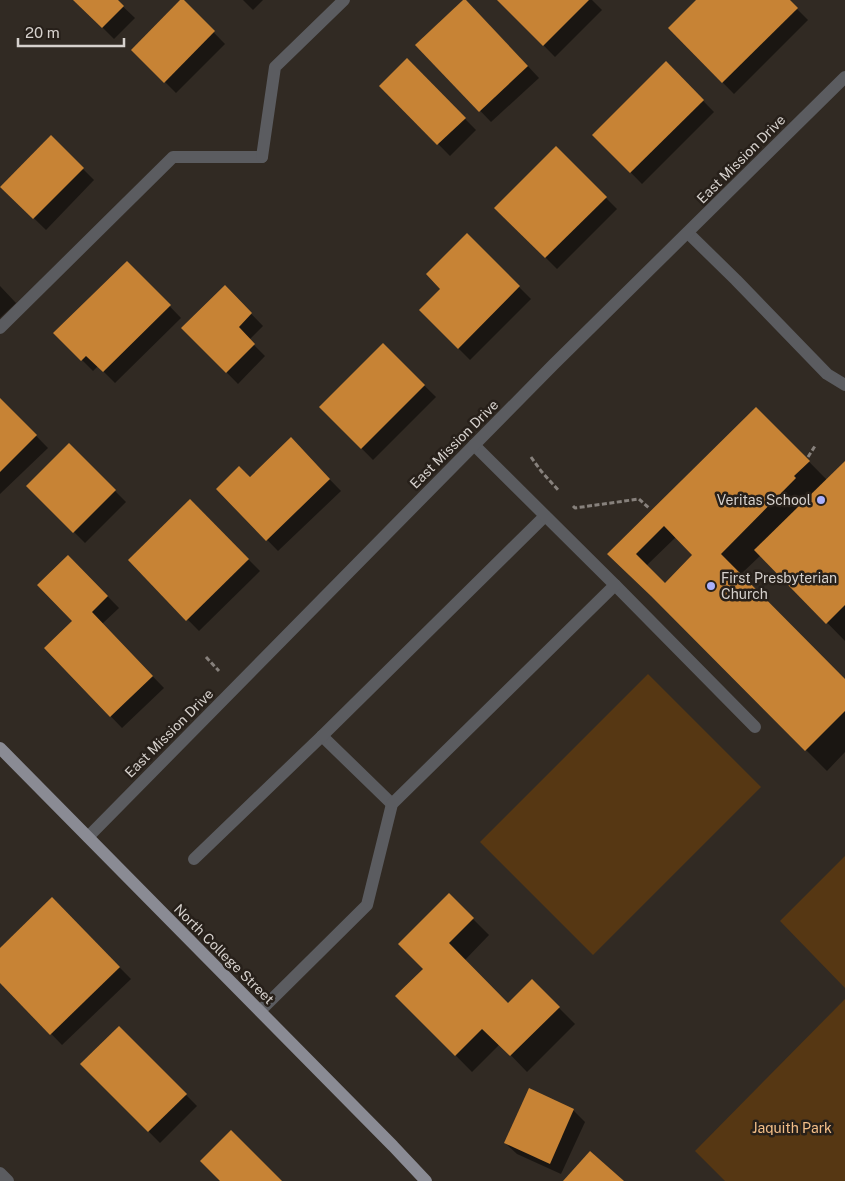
<svg xmlns="http://www.w3.org/2000/svg" width="845" height="1181" font-family="'Public Sans',sans-serif">
	<style>
		.green { fill: #563713 }
		.shadow { fill: #0007; fill-rule: evenodd }
		.building { fill: #c78335; fill-rule: evenodd }
		.lines { fill: none; stroke-linecap: round; stroke-linejoin: round }
		.path { stroke: #87817c; stroke-width: 3; stroke-dasharray: 5 2.5; stroke-linecap: butt }
		.service { stroke: #5b5c60; stroke-width: 12 }
		.minor { stroke: #5b5c60; stroke-width: 12 }
		.primary { stroke: #8a8b94; stroke-width: 12 }
		.poi-dot { fill: #aab0fc; stroke: #27201a; stroke-width: 2 }
		.labels { text-anchor: middle; stroke-width: 5; stroke-linejoin: round; paint-order: stroke }
		.street-label { font-size: 14px; fill: #d6d1cd; stroke: #27201a }
		.poi-label { font-size: 14px; fill: #d6d1cd; stroke: #27201a; text-anchor: end }
		.park-label { font-size: 14px; fill: #f3be88; stroke: #27201a }
	</style>
	<rect width="100%" height="100%" fill="#312a23"/>
	<!-- green -->
	<g class="green">
		<path d="M648,674L761,787L593,955L480,842Z"/>
		<path d="M845,856V988L780,921Z"/>
		<path d="M845,999V1181H725L695,1151Z"/>
	</g>
	<!-- shadow -->
	<g class="shadow">
		<path d="M75,0H116L135,18L114,39Z"/>
		<path d="M182,0L225,44L176,93L133,50Z"/>
		<path d="M243,0H263L253,10Z"/>
		<path d="M499,0H592L602,10L555,57Z"/>
		<path d="M698,0H788L808,20L734,94L669,28Z"/>
		<path d="M476,11L539,78L491,122L417,45Z"/>
		<path d="M407,60L476,130L450,156L381,86Z"/>
		<path d="M666,63L714,112L642,184L594,135Z"/>
		<path d="M51,137L94,180L46,230L2,187Z"/>
		<path d="M556,148L617,209L557,269L496,208Z"/>
		<path d="M467,235L531,299L470,360L420,310L442,289Z"/>
		<path d="M127,262L181,318L115,383L98,366L93,371L55,333Z"/>
		<path d="M0,286L16,303L0,318Z"/>
		<path d="M225,287L263,326L249,340L265,356L238,384L183,328Z"/>
		<path d="M383,345L436,397L373,460L321,407Z"/>
		<path d="M0,399L48,448L0,494Z"/>
		<path d="M756,408L827,480L845,463V641L761,555L740,575L845,680V752L827,771L662,606L620,565ZM676,537L694,555L665,585L646,566Z"/>
		<path d="M69,445L126,502L85,543L28,486Z"/>
		<path d="M302,451L341,491L278,551L218,489L250,478Z"/>
		<path d="M190,501L260,571L199,631L129,560Z"/>
		<path d="M68,556L119,608L102,624L164,688L122,728L45,648L74,621Z"/>
		<path d="M449,895L489,935L464,961L508,1005L532,981L575,1024L527,1072L500,1044L472,1072L397,996L425,969Z"/>
		<path d="M52,899L131,979L62,1045L0,981V949Z"/>
		<path d="M119,1027L197,1106L160,1143L82,1064Z"/>
		<path d="M573,1110L585,1122L561,1174L517,1154L505,1143Z"/>
	</g>
	<!-- building -->
	<g class="building">
		<path d="M73,0H118L124,6L102,28Z"/>
		<path d="M180,0H184L215,31L164,83L131,50Z"/>
		<path d="M463,0H466L528,66L479,112L415,45Z"/>
		<path d="M497,0H589L543,46Z"/>
		<path d="M696,0H790L798,8L722,83L668,28Z"/>
		<path d="M407,58L466,118L437,145L379,86Z"/>
		<path d="M666,61L704,100L630,173L592,135Z"/>
		<path d="M51,135L84,168L33,219L0,187Z"/>
		<path d="M556,146L607,197L545,258L494,208Z"/>
		<path d="M467,233L520,286L458,349L419,310L440,289L426,274Z"/>
		<path d="M127,261L171,305L103,372L86,356L81,361L53,333Z"/>
		<path d="M225,285L252,313L239,327L255,344L226,373L181,328Z"/>
		<path d="M383,343L425,385L361,449L319,407Z"/>
		<path d="M0,398L37,435L0,472Z"/>
		<path d="M756,407L810,461L794,476L796,478L721,554L845,679V711L805,751L651,596L607,554ZM664,526L692,555L665,583L636,554Z"/>
		<path d="M291,437L330,479L266,541L216,489L239,466L250,477Z"/>
		<path d="M69,443L116,490L73,533L26,486Z"/>
		<path d="M845,461V605L826,624L754,550Z"/>
		<path d="M190,499L249,559L186,621L128,560Z"/>
		<path d="M68,555L108,596L92,612L153,676L110,717L44,648L72,621L37,585Z"/>
		<path d="M449,893L474,918L449,943L508,1003L532,979L560,1007L510,1056L482,1029L455,1056L395,996L423,969L398,944Z"/>
		<path d="M52,897L120,967L50,1035L0,983V948Z"/>
		<path d="M119,1026L187,1094L148,1132L80,1064Z"/>
		<path d="M529,1088L574,1109L550,1164L504,1143Z"/>
		<path d="M231,1130L282,1181H220L200,1161Z"/>
		<path d="M590,1151L624,1181H563Z"/>
	</g>
	<g class="lines">
		<!-- path -->
		<g class="path">
			<path d="M531,457L541,471L559,491"/>
			<path d="M808,457L815,446"/>
			<path d="M573,506L575,508L639,499L650,509"/>
			<path d="M206,657L219,671"/>
		</g>
		<!-- service -->
		<g class="service">
			<path d="M688,233L736,280L827,374L845,385"/>
			<path d="M0,328L173,157H262"/>
			<path d="M615,585L755,727"/>
			<path d="M322,736L392,804"/>
			<path d="M194,859L322,736L545,516"/>
			<path d="M260,1011L367,905L392,804L615,585L474,445"/>
			<path d="M0,1173L8,1181"/>
		</g>
		<!-- minor -->
		<g class="minor">
			<path d="M262,157L275,67L344,0"/>
			<path d="M88,837L553,365L845,77"/>
		</g>
		<!-- primary -->
		<path class="primary" d="M0,748L393,1146L426,1181"/>
	</g>
	<!-- markers -->
	<g class="poi-dot">
		<circle cx="821" cy="500" r="5"/>
		<circle cx="711" cy="586" r="5"/>
	</g>
	<g class="labels">
		<!-- street labels -->
		<g class="street-label">
			<text transform="translate(741 159) rotate(-45)" y="5">East Mission Drive</text>
			<text transform="translate(454 444) rotate(-45)" y="5">East Mission Drive</text>
			<text transform="translate(169 733) rotate(-45)" y="5">East Mission Drive</text>
			<text transform="translate(224 954) rotate(45)" y="5">North College Street</text>
		</g>
		<!-- poi labels -->
		<g class="poi-label">
			<text x="811" y="505">Veritas School</text>
			<text x="721" y="583" text-anchor="start">First Presbyterian<tspan x="721" dy="16">Church</tspan></text>
		</g>
		<!-- park labels -->
		<g class="park-label">
			<text x="792" y="1133">Jaquith Park</text>
		</g>
	</g>
	<!-- scale -->
	<path d="M18 38v8h106v-8" fill="none" stroke="#d6d1cd" stroke-width="2.5"/>
	<text x="25" y="38" font-size="15" fill="#d6d1cd" stroke="#27201a" stroke-width="4" paint-order="stroke">20 m</text>
</svg>
